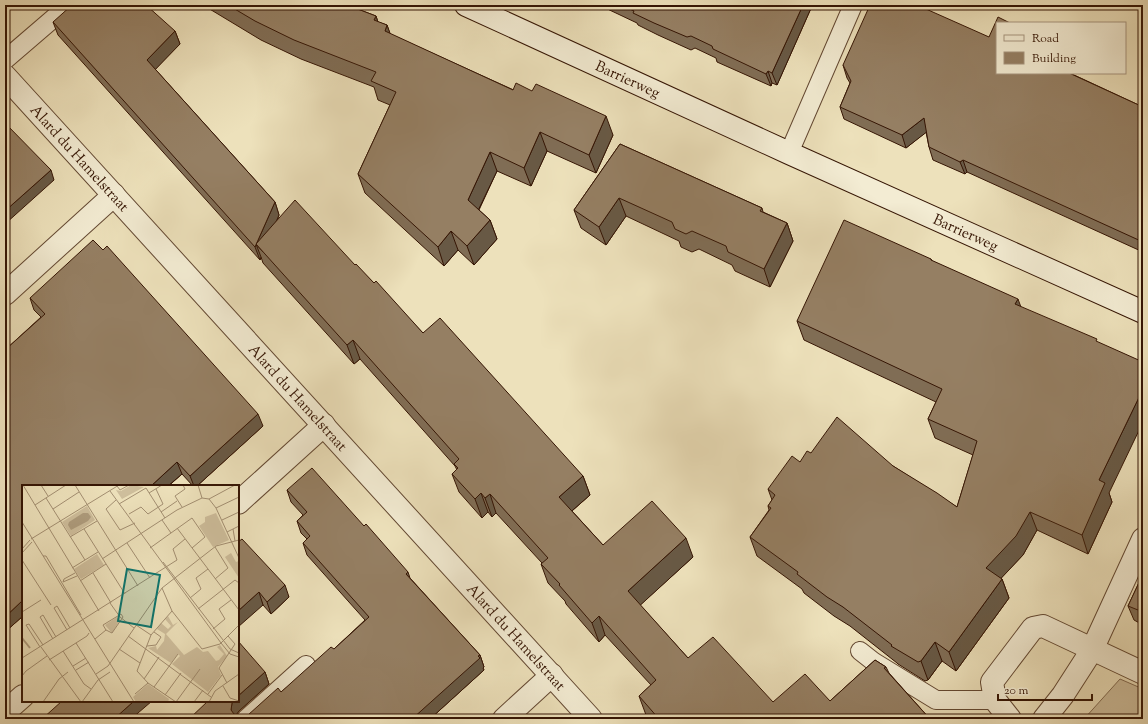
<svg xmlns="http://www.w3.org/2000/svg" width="1148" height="724" font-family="'Sorts Mill Goudy',serif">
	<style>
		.green { fill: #cebe9c; stroke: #826a50 }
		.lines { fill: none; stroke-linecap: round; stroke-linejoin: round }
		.lane-casing { stroke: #634832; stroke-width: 20 }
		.street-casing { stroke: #634832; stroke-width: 24 }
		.secondary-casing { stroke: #351504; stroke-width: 24 }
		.lane { stroke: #f3ecd3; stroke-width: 18 }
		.street { stroke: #f3ecd3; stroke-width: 22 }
		.secondary { stroke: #f3ecd3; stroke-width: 22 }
		.wall { fill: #806d55; stroke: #351504 }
		.shaded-wall { fill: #685945; stroke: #351504 }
		.building { fill: #957f63; stroke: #351504 }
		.labels { text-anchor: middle; stroke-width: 3; stroke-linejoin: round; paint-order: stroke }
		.street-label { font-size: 15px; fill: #351504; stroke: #f3ecd3 }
		.inset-river { fill: none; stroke: #ae9c7d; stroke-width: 2 }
		.inset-road { fill: none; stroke: #a38f72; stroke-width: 1 }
		.view { fill: #0f766e; fill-opacity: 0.15; stroke: #0f766e; stroke-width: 2 }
		.inset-edge { fill: none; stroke: #351504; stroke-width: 2 }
	</style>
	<rect width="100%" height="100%" fill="#ede1bb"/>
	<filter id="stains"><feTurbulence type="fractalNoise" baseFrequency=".005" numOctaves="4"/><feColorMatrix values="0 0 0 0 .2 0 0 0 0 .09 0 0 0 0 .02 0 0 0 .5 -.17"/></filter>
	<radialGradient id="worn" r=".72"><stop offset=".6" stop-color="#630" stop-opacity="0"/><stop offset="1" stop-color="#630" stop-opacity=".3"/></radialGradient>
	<!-- green -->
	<path class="green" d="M1120,679L1143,689V719H1084Z"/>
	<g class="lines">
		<defs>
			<g id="lane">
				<path d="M5,60L69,5"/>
				<path d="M789,153L853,5"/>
				<path d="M860,651L874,662L936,700H995"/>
				<path d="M246,719L306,665"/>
			</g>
			<g id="street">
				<path id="s1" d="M5,76L591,719"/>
				<path d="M5,294L114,195"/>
				<path d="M238,503L324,425"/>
				<path d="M5,712L23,696"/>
				<path d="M504,719L552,675"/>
				<path d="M1010,719L995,700L992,682L1033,628L1043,626L1143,673"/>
				<path d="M1044,719L1063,695L1092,650L1143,539"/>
			</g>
			<g id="secondary">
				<path id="s2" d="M466,5L789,153L1143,312"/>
			</g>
		</defs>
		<!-- lane casing -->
		<use href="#lane" class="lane-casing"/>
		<!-- street casing -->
		<use href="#street" class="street-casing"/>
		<!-- secondary casing -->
		<use href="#secondary" class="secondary-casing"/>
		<!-- lane -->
		<use href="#lane" class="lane"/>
		<!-- street -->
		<use href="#street" class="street"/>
		<!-- secondary -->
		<use href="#secondary" class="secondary"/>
	</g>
	<!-- wall -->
	<g class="wall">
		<path d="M203,5H347L376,16L378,22L387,25L390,34L613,135L596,173L547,151L531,186L497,171L479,210L490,220L497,239L474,265L458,250L444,266L365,193L358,174L390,105L378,100L374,87L301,59L261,40Z"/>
		<path d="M599,5H820L818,9L812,6L777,85L772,83L771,86L717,62L716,58L695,48L691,50L658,35L638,25L637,23Z"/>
		<path d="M53,22L175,31L180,44L155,69L275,202L279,215L277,221L355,265L374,283L423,333L583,476L590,495L572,511L603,545L693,557L640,605L688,658L773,702L830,701L875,660L886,667L889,673L930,719H649L646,715L639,696L651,685L605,635L599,642L566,604L565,601L548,583L541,564L542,563L496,513L492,517L488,512L482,518L459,492L452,474L457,470L455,466L360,359L354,364L263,263L261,257L260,260L58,35Z"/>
		<path d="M843,65L997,73H1072V74L1143,107V252L967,172L965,174L933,160L929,147L926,132L906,148L844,119L840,107L850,83L847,78Z"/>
		<path d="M620,144L762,208L763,212L787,223L793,241L770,287L735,271L732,265L699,249L692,252L681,247L679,241L626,216L606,245L581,228L574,210Z"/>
		<path d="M931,259L932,261L1020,307L1109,493L1112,502L1088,554L1037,530L1023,555L1001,578L1002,579L1009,598L956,671L942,661L928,680L925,681L898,664L897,663L850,626L834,616L804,593L802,589L757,556L750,537L769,510L768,506L772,500L768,489L800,462L811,453L893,466L957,507L973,455L935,438L928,419L936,402L804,340L797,321Z"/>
		<path d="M30,298L263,426L197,486H193L182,474L5,632V350L41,317L34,310Z"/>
		<path d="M287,490L410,578L480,655L484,667L483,668L484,670L430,719H189L265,672L269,684L239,711L236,715L238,717H243L248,715L281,692L334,649L365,620L307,555L303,543L307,539L301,533L297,521L303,515L291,502Z"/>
		<path d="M238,542L289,597L271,614L263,605Z"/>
		<path d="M1143,574V625L1134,620L1128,606Z"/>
	</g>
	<!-- shaded-wall -->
	<g class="shaded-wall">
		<path d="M803,5H812V6L777,85L772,73Z"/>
		<path d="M817,5H820L818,9Z"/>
		<path d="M376,16L382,35L374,20Z"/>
		<path d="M387,25L394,44L385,31Z"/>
		<path d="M175,31L180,44L152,73L147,60Z"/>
		<path d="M768,71L772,83L771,86L766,74Z"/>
		<path d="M606,116L613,135L596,173L589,155Z"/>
		<path d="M924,118L928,131L906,148L902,135Z"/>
		<path d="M540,132L547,151L531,186L524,168Z"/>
		<path d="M490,152L497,171L474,219L468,200Z"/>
		<path d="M963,160L967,172L965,174L960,162Z"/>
		<path d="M51,170L54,180L5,224V211Z"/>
		<path d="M619,198L626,216L606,245L599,227Z"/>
		<path d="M275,202L279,215L263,252L256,244L261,257L260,260L255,247Z"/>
		<path d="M490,220L497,239L474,265L467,246Z"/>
		<path d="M787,223L793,241L770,287L764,269Z"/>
		<path d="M451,231L458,250L444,266L438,247Z"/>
		<path d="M1018,299L1025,318L1015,304Z"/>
		<path d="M353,340L360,359L354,364L347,345Z"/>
		<path d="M1143,389V422L1109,493L1112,502L1088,554L1082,535L1099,480Z"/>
		<path d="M258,414L263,426L197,486H194L190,476Z"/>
		<path d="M177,462L182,474L168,486H151Z"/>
		<path d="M583,476L590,495L566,516L559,497Z"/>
		<path d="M481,493L488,512L482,518L475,499Z"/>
		<path d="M490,494L496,513L492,517L485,498Z"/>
		<path d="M1030,512L1037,530L1023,555L993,587L986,568Z"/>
		<path d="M686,538L693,557L635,610L628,591Z"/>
		<path d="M408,572L412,584L406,574Z"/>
		<path d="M1002,579L1009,598L956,671L949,652Z"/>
		<path d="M285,585L289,597L271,614L267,602Z"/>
		<path d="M259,592L263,605L238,627V611Z"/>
		<path d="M23,600V616L5,632V617Z"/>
		<path d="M599,616L605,635L599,642L592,623Z"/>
		<path d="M935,642L942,661L928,680L921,661Z"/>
		<path d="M480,655L484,667L483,668L484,670L430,719H412Z"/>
		<path d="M265,672L269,684L239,711L236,715V719L231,710L232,703L233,701H238V696Z"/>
		<path d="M134,701H152L131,719H114Z"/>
	</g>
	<!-- building -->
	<g class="building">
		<path d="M72,5H146L175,31L147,60L275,202L255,247L53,22Z"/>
		<path d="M228,5H347L376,16L374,20L387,25L385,31L513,90L516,83L532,91L536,84L606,116L589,155L540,132L524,168L490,152L468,200L490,220L467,246L451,231L438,247L358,174L396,92L371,81L376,72L294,40L255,21Z"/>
		<path d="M621,5H803L772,73L768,71L766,74L713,49L712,46L691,36L687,37L654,23L633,13L634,11Z"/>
		<path d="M870,5H917L989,37L998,17L1010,23H997V73H1069L1143,107V242L963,160L960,162L929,147L924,118L902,135L840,107L851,81L843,65Z"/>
		<path d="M5,123L51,170L5,211Z"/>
		<path d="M620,144L762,208L760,211L787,223L764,269L728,252L726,246L692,231L686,234L675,229L672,222L619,198L599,227L574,210Z"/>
		<path d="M295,200L355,265L356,264L374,283L376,281L423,333L440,318L583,476L559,497L603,545L652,501L686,538L628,591L688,658L713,637L773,702L805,674L830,701L875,660L886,667L884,668L930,719H659L639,696L656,680L599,616L592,623L559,585L560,584L541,564L548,558L490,494L485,498L481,493L475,499L452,474L458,468L454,464L459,459L353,340L347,345L256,244Z"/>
		<path d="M844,220L931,259V260L1018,299L1015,304L1097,339L1096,341L1143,362V389L1099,480L1105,483L1082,535L1030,512L1016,536L986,568L1002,579L949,652L935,642L921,661L918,662L891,646L892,645L843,607L827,597L797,574L798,572L750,537L771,508L768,506L775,495L768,489L792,456L800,462L807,451L811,453L837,417L893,466L937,493L957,507L977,441L928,419L942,389L797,321Z"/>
		<path d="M93,240L103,250L107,246L258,414L190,476L177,462L151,486H23V600L5,617V350L45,314L30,298Z"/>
		<path d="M312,468L364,526L366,524L408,572L406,574L480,655L478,656L480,658L412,719H189L208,701H233L232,703L231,710L234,714L238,717H243L248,715L278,688L281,692L331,647L334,649L369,617L303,543L310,536L297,521L307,512L287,490Z"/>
		<path d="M242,539L285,585L267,602L259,592L238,611V542Z"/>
		<path d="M1143,574V612L1128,606Z"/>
		<path d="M238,641L265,672L238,696Z"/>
		<path d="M62,701H134L114,719H42Z"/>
	</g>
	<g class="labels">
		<!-- street labels -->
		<g class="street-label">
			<text dy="5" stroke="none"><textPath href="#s2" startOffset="178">Barrierweg</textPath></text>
			<text dy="5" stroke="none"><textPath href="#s1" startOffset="111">Alard du Hamelstraat</textPath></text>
			<text dy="5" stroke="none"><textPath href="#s2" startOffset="549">Barrierweg</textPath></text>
			<text dy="5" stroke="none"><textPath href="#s1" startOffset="435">Alard du Hamelstraat</textPath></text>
			<text dy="5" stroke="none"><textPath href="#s1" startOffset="759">Alard du Hamelstraat</textPath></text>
		</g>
	</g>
	<!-- overview -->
	<g transform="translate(22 485)">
		<rect width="217" height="217" fill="#ede1bb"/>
		<path d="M109,0L122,2L100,14L94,5L99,6ZM65,21L73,35L49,51L40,37ZM194,28L207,55L191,62L177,41L183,37V32ZM209,68L214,77L217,76V93L203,72ZM75,69L82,80L59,94L52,84ZM146,131L151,140L156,137L144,149L162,170L175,162L181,167L186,166L194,176L197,175L202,169L195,162L198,160L205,171L196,182L199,190L186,207L150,179L158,171L156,169L149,178L126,163L134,161L135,165L142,156L143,149L135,144L139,138L146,144L149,141L143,134ZM95,132L98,135L90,148L83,140ZM126,199L147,214L146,217H114L111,212Z" fill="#cebe9c"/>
		<path d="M61,28H66L69,32L66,36L49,45L46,40L47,37Z" fill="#ae9c7d"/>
		<path class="inset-river" d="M0,153L8,163"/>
		<path class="inset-road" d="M1,0L13,20M19,0L26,11M53,0L116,101M176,0L180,13M95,1L98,5L107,0M88,6L199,158L208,169L217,172M127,8L140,0M24,13L63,75M187,14L213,0M94,15L84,24L98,45L113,38M97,19L124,3L143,33M13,20L77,126M13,20L44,0M160,22L153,11L163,4L161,0M194,23L217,12M31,24L57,7M139,27L155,16M107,29L119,22L126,29L141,19L134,4M140,35L149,48M200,35L217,27M0,37L112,217M155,43L217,125M62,44L103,109M211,44L213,56M205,47L217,41M48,52L75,36M9,54L97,0M105,58L128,93M193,62L206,83L193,94M128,63L170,33L183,52L170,63M0,64L8,55M0,68L10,57M21,71H24L59,130M80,74L155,25L180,13L187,14L194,23L217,73M0,75L29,120M141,77L208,164L217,168M50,83L76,67M53,88L42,94L41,97L55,91M71,88L89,118M58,96L84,79M140,103L150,126L180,164L198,159L217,140M168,113L179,104L174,93L186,84M88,118L98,132L112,143M176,124L213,95L217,98M150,126L129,150L115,186L126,198L154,217M0,127L19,115M99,129L101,132L90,148L84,145L81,140ZM7,139L4,140L18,162M7,139L21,160M114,140L129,150M191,144L203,134L197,124L209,115M45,145L32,123L35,121L48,143M106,151L189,212M31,154L18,132L21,130L34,152M73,154L84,145M54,158L91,217M125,161L134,160L139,152L132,147M19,162L59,217M97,164L118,178M41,166L62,199L69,204M0,173L155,75L151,64L163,54M27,175L65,151L67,148M51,181L64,173M54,185L67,177M74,189L86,181L140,103L194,61L217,55M0,191L4,186L25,171M122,194L137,172M205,198L197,183L213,159L206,151M201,201L208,213L217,216M132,202L156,169M113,209L126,198M186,209L200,190M143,210L159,188M21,217L37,194L46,187M60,217L76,195L88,187M154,217L178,184M172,217L181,205M187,217L193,206L217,189"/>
		<path class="view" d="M105,84L138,90L129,142L96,136Z"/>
		<rect width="217" height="217" class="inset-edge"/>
	</g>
	<!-- margin -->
	<rect width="1148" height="724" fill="none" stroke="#ede1bb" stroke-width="20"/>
	<rect x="6" y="6" width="1136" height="712" fill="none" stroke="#351504" stroke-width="2"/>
	<rect x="10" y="10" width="1128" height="704" fill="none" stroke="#351504"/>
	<!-- legend -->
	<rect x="996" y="22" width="130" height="52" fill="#f3ecd3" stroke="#a79680"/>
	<rect x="1004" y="35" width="20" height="6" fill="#f3ecd3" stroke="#a79680"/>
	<text x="1032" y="42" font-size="12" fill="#351504">Road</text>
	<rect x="1004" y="52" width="20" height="12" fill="#957f63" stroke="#a79680"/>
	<text x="1032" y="62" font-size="12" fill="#351504">Building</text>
	<!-- scale -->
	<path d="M998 694v6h94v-6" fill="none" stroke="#351504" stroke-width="2"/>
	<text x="1004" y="694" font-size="12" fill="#351504" stroke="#f3ecd3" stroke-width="3" paint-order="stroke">20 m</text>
	<rect width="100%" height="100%" filter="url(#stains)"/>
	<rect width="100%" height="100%" fill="url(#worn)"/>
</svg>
